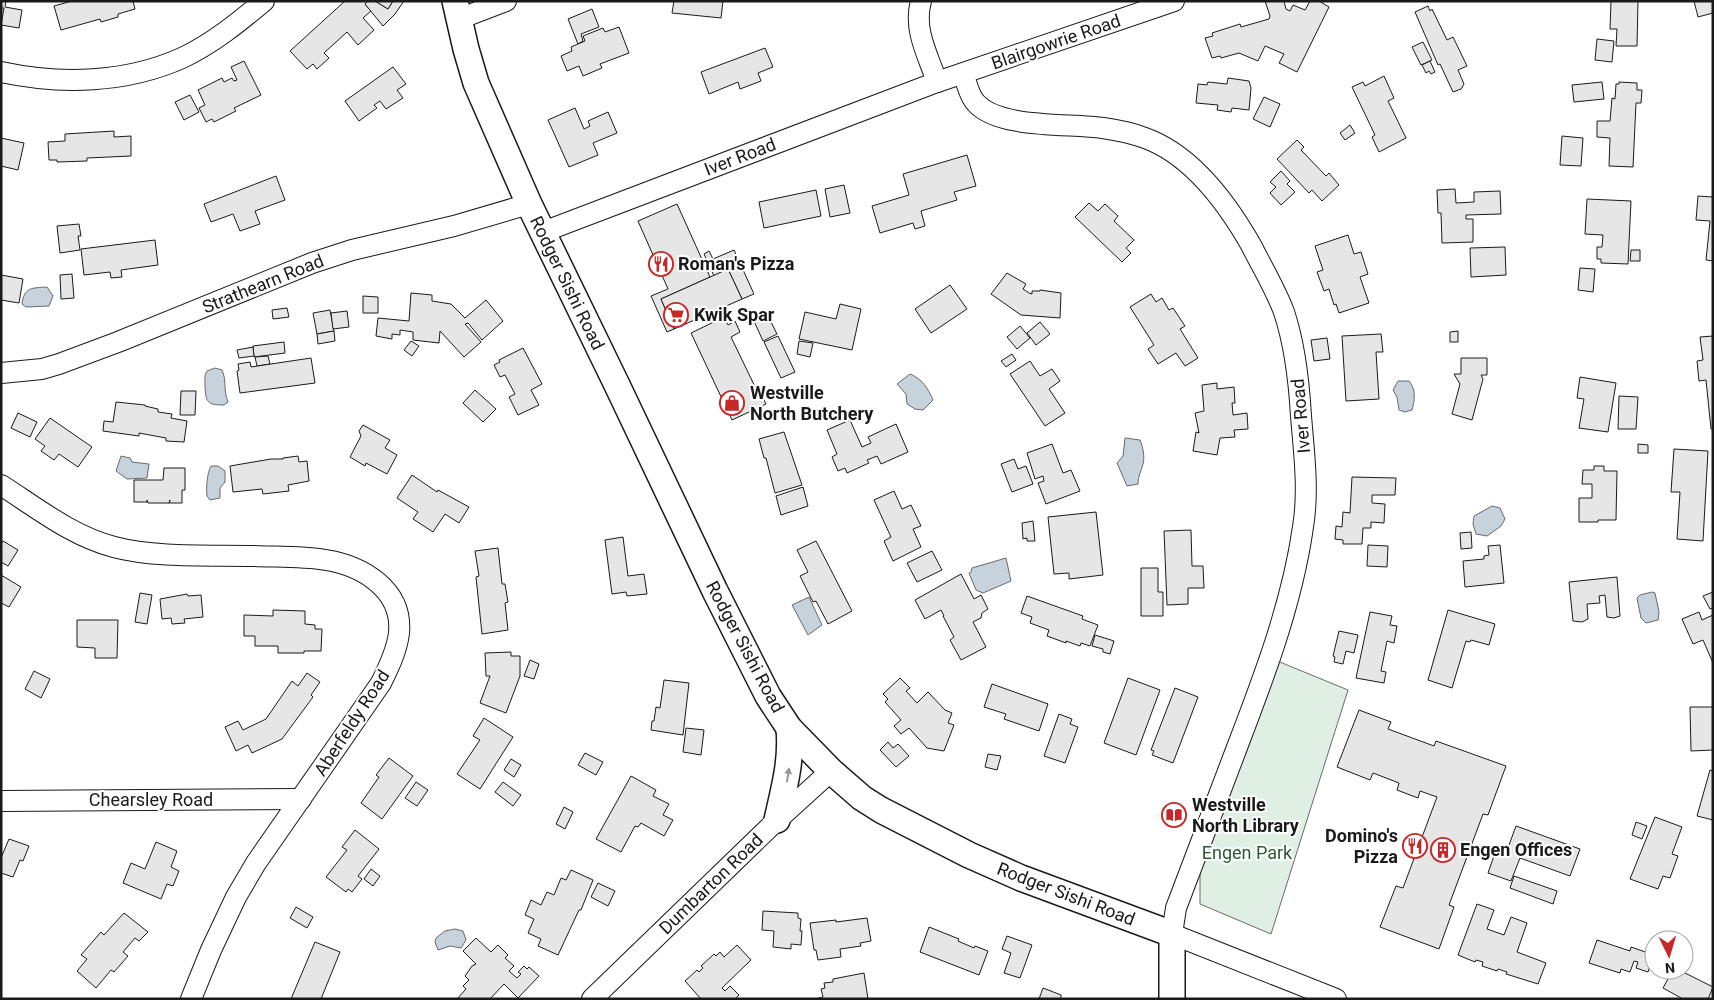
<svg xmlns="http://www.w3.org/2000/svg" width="1714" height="1000" font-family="Roboto,sans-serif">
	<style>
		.green { fill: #e0efe3; stroke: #6a6a6a }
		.water { fill: #c6d2dc; stroke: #6a6a6a }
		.building { fill: #e6e6e6; stroke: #1a1a1a }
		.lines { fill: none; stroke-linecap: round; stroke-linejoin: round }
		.minor-casing { stroke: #1a1a1a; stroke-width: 22 }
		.major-casing { stroke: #1a1a1a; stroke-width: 28 }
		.minor { stroke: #fff; stroke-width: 20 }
		.major { stroke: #fff; stroke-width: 25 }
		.oneway { fill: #989898 }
		.labels { text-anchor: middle; stroke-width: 4; stroke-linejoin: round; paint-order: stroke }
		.street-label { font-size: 18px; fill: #1a1a1a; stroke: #fff }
		.poi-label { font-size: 18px; font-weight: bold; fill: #1a1a1a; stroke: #fff; text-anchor: start }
		.park-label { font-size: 18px; fill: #2b5a34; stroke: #fff }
	</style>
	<rect width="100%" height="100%" fill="#fff"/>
	<!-- green -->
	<path class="green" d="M1270,658L1348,690L1271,934L1200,904V846Z"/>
	<!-- water -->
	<g class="water">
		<path d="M47,287L53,296L49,306L26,307L22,304C24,287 32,288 47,287Z"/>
		<path d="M215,368L222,370C227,381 223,390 228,402L224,405C207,405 206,402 205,387C205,380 204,376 207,371Z"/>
		<path d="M910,374C922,379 928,388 933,400L923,410L915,409L907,404L906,394L897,384Z"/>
		<path d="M1398,381H1409C1416,389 1415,400 1412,410L1405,412L1399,410L1397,397L1393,390Z"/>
		<path d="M1125,438L1140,440C1143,448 1145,456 1143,464C1141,472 1138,476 1138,484L1127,486L1117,463L1123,456Z"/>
		<path d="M121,456L130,458L132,462L149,464L147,478L127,479L116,471Z"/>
		<path d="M211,466H218L225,471V482L220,488V498L210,500L207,496C206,488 207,473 211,466Z"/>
		<path d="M1492,506L1500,508L1505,519L1501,526L1487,536L1476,534L1473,524L1474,516Z"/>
		<path d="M1006,558L1011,581L983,593L976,590L969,573L971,572L972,568Z"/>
		<path d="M1652,592L1655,593L1659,612L1658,620L1646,623L1641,618L1637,598L1640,595Z"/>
		<path d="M809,597L822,625L808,635L792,605Z"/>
		<path d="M455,929L463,931L466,940L461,948L450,946L438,950L435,942L436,938L445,931Z"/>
	</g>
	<!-- building -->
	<g class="building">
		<path d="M1,1H6L5,7L22,10L19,28L1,25L4,8H1Z"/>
		<path d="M72,1H133L135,9L118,14V17L101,22L100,19L61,30L54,6Z"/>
		<path d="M345,1H368L365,4L371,11L363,18L374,30L358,45L347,32L324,53L329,58L317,69L313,64L307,69L290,51Z"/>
		<path d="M368,1H375L388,9L393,1H404L395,14L383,26L365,4Z"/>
		<path d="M375,1H393L388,9Z"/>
		<path d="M674,1H723L721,18L672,13Z"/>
		<path d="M1265,1H1284L1286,9L1290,11L1293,5L1305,10L1310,1H1319L1329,7L1297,72L1279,63L1284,54L1265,46L1258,61L1239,53L1221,58L1220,56L1212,58L1205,38L1213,36L1212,33L1240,24L1241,27L1269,19L1270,16Z"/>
		<path d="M1611,1H1638L1637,46H1616L1617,29H1610Z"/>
		<path d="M1694,1H1713V13L1698,17Z"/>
		<path d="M1428,6L1430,11L1432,9L1447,40L1453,37L1467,66L1458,70L1464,84L1461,89L1453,92L1440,64L1438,65L1415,12Z"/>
		<path d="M592,9L599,27L581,34L583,41L578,44L568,19Z"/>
		<path d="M619,27L629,53L600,64L602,68L583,76L579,66L567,71L561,56L572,51L571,47L585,41L583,36L603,28L605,32Z"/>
		<path d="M1597,39L1614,41L1612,62L1595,60Z"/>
		<path d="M1423,42L1432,60L1421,65L1412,47Z"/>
		<path d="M765,48L773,67L758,73L761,81L740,89L738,82L709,94L701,72Z"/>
		<path d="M244,61L261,95L234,108L236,111L214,122L212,119L206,122L199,108L205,105L198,90L222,78L224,82L232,78L234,81L237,80L231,67Z"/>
		<path d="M1430,61L1435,72L1431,74L1429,71L1426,73L1422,65Z"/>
		<path d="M393,67L406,84L397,90L403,98L386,109L380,101L374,105L377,108L359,121L345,101Z"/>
		<path d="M1384,76L1394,98L1388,101L1406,138L1379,152L1372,137L1375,135L1352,87L1363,82L1365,86Z"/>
		<path d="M1228,78L1249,81L1251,88L1249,110L1232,108L1231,112L1217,110L1218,105L1196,103L1198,84L1207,85L1208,82L1227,84Z"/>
		<path d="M1602,82L1604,99L1574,102L1572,85Z"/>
		<path d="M1619,82L1637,83V90H1642L1641,103H1636L1633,167L1609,166L1610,138L1597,137V121H1610L1612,98L1615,99L1616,84H1619Z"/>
		<path d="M190,95L199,112L184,120L175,102Z"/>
		<path d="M1264,97L1280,104L1270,127L1253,119Z"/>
		<path d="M575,108L584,129L590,126L588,121L608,112L617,133L593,143L598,155L569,167L548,120Z"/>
		<path d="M1350,125L1355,133L1345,140L1340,133Z"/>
		<path d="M114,131V137L131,136V156L87,158V161L57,162V160H49L48,142L65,141V134Z"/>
		<path d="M1562,136L1583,138L1581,166L1560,165Z"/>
		<path d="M1,138L24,143L18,170L1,166Z"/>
		<path d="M1297,140L1304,147L1301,150L1326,176L1329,173L1339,185L1322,201L1312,190L1309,193L1277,159Z"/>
		<path d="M967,155L976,186L954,192L957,200L921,211L925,226L915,229L913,223L880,233L872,206L909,195L903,174Z"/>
		<path d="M1281,171L1290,181L1287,184L1295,192L1281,205L1270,193L1276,187L1270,182Z"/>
		<path d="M276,176L285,200L255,211L260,224L240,231L233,214L211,222L204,204Z"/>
		<path d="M844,185L850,213L830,217L825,189Z"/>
		<path d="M1455,189L1456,203L1474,202V192L1500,191L1501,214L1466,215V219H1473V242L1442,243L1441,213H1438L1437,190Z"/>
		<path d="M816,190L821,216L764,228L759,202Z"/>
		<path d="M1698,196L1713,197V261L1706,260L1710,221L1696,220Z"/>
		<path d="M1587,199L1631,201L1628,264L1601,263V259H1597V247H1602L1603,235L1585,234Z"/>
		<path d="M1089,203L1098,211L1105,204L1118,216L1114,221L1134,240L1126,248L1131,253L1122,262L1075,217Z"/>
		<path d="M677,204L710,277L661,299L674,329L667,332L651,296L668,289L638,221Z"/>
		<path d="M79,224L81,236H78L80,250L60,253L57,226Z"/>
		<path d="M1348,235L1354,254L1361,252L1368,274L1360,277L1369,303L1339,313L1336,304L1334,305L1329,289L1324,291L1317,272L1323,270L1315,246Z"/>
		<path d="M155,240L158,265L121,270L122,277L111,278L110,272L84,275L81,249Z"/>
		<path d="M1505,247L1506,275L1471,277L1470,248Z"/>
		<path d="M734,250L754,294L742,299L728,269L714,276L704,254L709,251L713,259Z"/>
		<path d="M1631,250H1640V261H1630Z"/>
		<path d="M1580,268L1595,269L1593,292L1578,290Z"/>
		<path d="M728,269L742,299L674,329L661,299Z"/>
		<path d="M1007,273L1026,284L1023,289L1029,293L1032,294V291H1040V290L1061,293L1060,318L1021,315L991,294Z"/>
		<path d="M72,274L74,298L61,299L60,275Z"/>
		<path d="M1,275L23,279L19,303L1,300Z"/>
		<path d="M950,285L967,309L931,333L915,309Z"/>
		<path d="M411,293L432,295V301L451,304L465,318L486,300L503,321L482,340L468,323L465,324L481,342L464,357L440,331L439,343L413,340V332L400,330V335L392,334V339L376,336L378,318L409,321Z"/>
		<path d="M1151,294L1156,302L1162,298L1169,310L1173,308L1185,326L1180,329L1198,358L1185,366L1176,353L1158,364L1148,349L1154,345L1130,307Z"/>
		<path d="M363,296L378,297V313H363Z"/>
		<path d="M840,304L861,309L852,350L799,339L805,312L836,319Z"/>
		<path d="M287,308L289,317L273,319L272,310Z"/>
		<path d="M330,310L334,331L317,334L313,313Z"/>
		<path d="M347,311L349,327L333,329L331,313Z"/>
		<path d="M766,312L777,334L763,341L753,319Z"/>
		<path d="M724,317L728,325L735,321L740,332L731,337L759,395L761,394L766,404L732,420L691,333Z"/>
		<path d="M1040,322L1050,334L1036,345L1027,333Z"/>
		<path d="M1020,326L1030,338L1017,349L1007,337Z"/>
		<path d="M334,331L335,341L318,344L317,334Z"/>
		<path d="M1458,331V342H1450V332Z"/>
		<path d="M1381,334L1383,352H1376L1379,399L1346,401L1342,336Z"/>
		<path d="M778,336L795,372L781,378L764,342Z"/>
		<path d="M1713,336V429H1711L1706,380L1699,381L1697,361L1703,360L1700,337Z"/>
		<path d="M1327,338L1330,359L1314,361L1311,340Z"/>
		<path d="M411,341L419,346L412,356L404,350Z"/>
		<path d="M799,341L813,343L810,357L797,354Z"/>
		<path d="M284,342L285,353L254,357L253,346Z"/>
		<path d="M253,347L254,356L239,358L237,350Z"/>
		<path d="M523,348L542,384L531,390L539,405L518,415L509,397L515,394L505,375L500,377L494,365L500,362L499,360Z"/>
		<path d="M1012,354L1016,360L1006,367L1001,361Z"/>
		<path d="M268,356L270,364L257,366L255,357Z"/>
		<path d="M311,358L315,383L240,393L237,371L239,370L238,364L250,362L251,367Z"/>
		<path d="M1461,358H1487V375H1481L1483,379L1472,420L1452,414L1460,384L1454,374H1461Z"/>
		<path d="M1030,361L1040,376L1052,369L1060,381L1049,389L1065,413L1045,426L1010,374Z"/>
		<path d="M1580,377L1616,383L1608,432L1579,428L1584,399L1577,398Z"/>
		<path d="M1217,383V389L1234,387L1235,403H1232L1233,415L1247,413L1248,429L1234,430L1235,437L1220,438L1217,455L1193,451L1196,432L1199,433L1195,413L1204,411L1202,385Z"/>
		<path d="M475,390L496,409L483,422L463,403Z"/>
		<path d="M181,391H196L195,415H180Z"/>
		<path d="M1619,396L1638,397L1636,429H1618Z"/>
		<path d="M116,402L145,405V406L158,409V412L172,414L171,418L187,421L184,442L166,441V438L139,433V436L103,431L104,421L113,422Z"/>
		<path d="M18,413L37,422L30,437L11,428Z"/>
		<path d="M50,418L92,447L78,467L59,454L54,460L41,451L45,446L35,439Z"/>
		<path d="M850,420L862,447L871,443L868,437L896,424L908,452L881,464L877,456L867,460L869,463L847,473L845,468L838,471L832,457L837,454L827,430Z"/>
		<path d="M363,425L390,440L385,448L397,455L387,474L366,463L365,466L350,457L361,436L359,431Z"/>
		<path d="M784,432L802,485L775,493L766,458H764L759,439Z"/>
		<path d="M1052,444L1063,473L1071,470L1080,491L1046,504L1038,483L1044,481L1043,476L1035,479L1027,453Z"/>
		<path d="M1638,444L1648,445V453H1638Z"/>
		<path d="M1674,449L1708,451L1703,541L1677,539L1680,492H1671Z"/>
		<path d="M298,456L299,462L307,461L309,481L288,485L289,491L263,494L262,489L233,492L230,466L271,459H283V458Z"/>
		<path d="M1014,459L1018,469L1026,466L1033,484L1012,492L1001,464Z"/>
		<path d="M1594,466H1604V471H1617L1616,520H1598V522H1579V498H1592V484H1582L1583,470H1594Z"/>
		<path d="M164,468H185V490H182V503H169L170,500L169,503H148L147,500V502H134V480H163Z"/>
		<path d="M412,475L437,492L438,490L469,507L459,523L445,514L433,532L413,519L418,512L397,498Z"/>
		<path d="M1352,477L1396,478L1395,495H1372V503L1385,504L1384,523L1371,522V528H1363L1362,544H1343V540L1335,539L1336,526L1342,527L1343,512L1350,513Z"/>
		<path d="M803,487L808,506L781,515L776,496Z"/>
		<path d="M894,491L902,509L911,505L921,526L913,529L921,547L893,561L884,541L891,537L874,500Z"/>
		<path d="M1096,512L1103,575L1069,579V573L1054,574L1048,517Z"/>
		<path d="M1033,521L1035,541H1027V538L1023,539L1022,523Z"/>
		<path d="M1191,530L1192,566H1203L1204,588H1188V604L1167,605L1164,531Z"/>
		<path d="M1471,532L1472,548L1461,549L1460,533Z"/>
		<path d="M623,537L628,576L644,574L647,594L627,596L626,592L612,594L605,540Z"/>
		<path d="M3,541L18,550L8,566L1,562V544Z"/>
		<path d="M816,541L852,611L828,624L816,601L813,602L800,576L808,572L797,550Z"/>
		<path d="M1368,545L1388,546L1387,567L1367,566Z"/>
		<path d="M1500,545L1504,583L1465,587L1463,561L1484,559V556L1489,555L1488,546Z"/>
		<path d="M498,548L502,584H505L508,602L505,603L508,630L482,634L476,577L479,576L475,551Z"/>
		<path d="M932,551L942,570L917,582L907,563Z"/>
		<path d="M1141,568H1158V592H1163V616H1141Z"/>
		<path d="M961,574L974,599L981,595L988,609L982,613L981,618L973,622L986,647L961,660L950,640L954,637L943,616H944L941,610L925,619L915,600Z"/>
		<path d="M1,575L21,587L9,607L1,603Z"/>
		<path d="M1617,577L1620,616L1614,618L1607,617L1605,595L1599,596L1600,603L1587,604L1588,619L1582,622L1573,621L1569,582Z"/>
		<path d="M1713,592V608L1710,609L1703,596Z"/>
		<path d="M140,593L152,595L147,624L135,622Z"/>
		<path d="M187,594L188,596L201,595L203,617L184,619L185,623L172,624L171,618L162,619L160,599Z"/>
		<path d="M1027,596L1083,616L1082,619L1098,625L1090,646L1081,643L1080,646L1066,641V643L1047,636L1049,630L1030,623L1032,617L1021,613Z"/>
		<path d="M273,610L305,611V624L315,625V629H322L321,651H304V653H278V646H255V636H244V615L273,616Z"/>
		<path d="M1448,610L1495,624L1489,645L1471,640L1470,642L1466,641L1452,688L1428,680Z"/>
		<path d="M1370,612L1392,616L1390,625L1397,626L1394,643L1387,641L1381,671L1386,672L1384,683L1356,678Z"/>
		<path d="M1699,612L1702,620L1713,615V663L1703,640L1693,644L1682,619Z"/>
		<path d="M77,620H118L117,658H95V648L77,647Z"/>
		<path d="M1339,631L1358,635L1354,653L1346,651L1343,664L1334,662L1335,657L1333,656Z"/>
		<path d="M1095,635L1114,641L1110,654L1103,652V649L1092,646Z"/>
		<path d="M511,652V656H520V676L506,713L480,703L490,676H486L485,653Z"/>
		<path d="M530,660L539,664L534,679L524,676Z"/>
		<path d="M34,671L50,679L41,698L25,689Z"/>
		<path d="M307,673L320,682L311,695L313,697L282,739L252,753L248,745L236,751L225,727L238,721L243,730L266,719L292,681L298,686Z"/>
		<path d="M900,678L910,688L906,691L917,703L928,692L945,710L952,713L948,723L954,725L944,751L927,748L909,728L901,734L894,726L901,720L885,702L888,699L883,694Z"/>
		<path d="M1128,678L1160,690L1136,755L1104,743Z"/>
		<path d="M664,680L689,683L683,735L651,730L652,721H654L656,707L660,708Z"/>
		<path d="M992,684L1048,704L1039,731L1004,719L1006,714L984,707Z"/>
		<path d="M1175,688L1198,697L1173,763L1152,755L1154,751L1151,750Z"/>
		<path d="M1690,707H1713V750L1691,751Z"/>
		<path d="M1359,710L1391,722L1388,729L1434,746L1436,741L1506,766L1488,815L1483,814L1449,905L1454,907L1439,949L1380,927L1396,886L1403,888L1437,797L1420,791L1418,798L1397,790L1399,783L1373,773L1370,780L1337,767Z"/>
		<path d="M1059,714L1072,719L1070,724L1078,727L1065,763L1044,756Z"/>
		<path d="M484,718L513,737L480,789L457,774L480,740L473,736Z"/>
		<path d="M686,728L704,730L701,755L683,752Z"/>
		<path d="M888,742L893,748L898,744L909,756L896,767L880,750Z"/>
		<path d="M585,753L603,762L596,775L578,765Z"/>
		<path d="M988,754L1001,756L997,770L985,767Z"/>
		<path d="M389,758L413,776L382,819L361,803L379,777L376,775Z"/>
		<path d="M511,759L521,765L514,777L504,770Z"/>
		<path d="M1710,770L1713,771V820L1697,816Z"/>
		<path d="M631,776L656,790L653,796L669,804L663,815L673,820L664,836L641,823L638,827L635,826L621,852L596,839Z"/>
		<path d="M416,782L428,790L417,806L405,798Z"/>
		<path d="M503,782L521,795L513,806L495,792Z"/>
		<path d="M564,807L573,812L565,829L556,824Z"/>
		<path d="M1655,817L1682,827L1672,854L1678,856L1670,878L1663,876L1658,889L1630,879Z"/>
		<path d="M1636,822L1647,826L1642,839L1632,835Z"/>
		<path d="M1516,826L1580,849L1570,876L1520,858L1511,881L1488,873L1496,850L1506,853Z"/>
		<path d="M355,830L379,849L358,876L362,879L352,892L348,889L346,892L326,877L347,850L342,847Z"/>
		<path d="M9,839L29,846L23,861L20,860L13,877L1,873V858Z"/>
		<path d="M156,842L177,851L171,867L179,871L173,886L167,884L161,899L123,883L131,863L145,869Z"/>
		<path d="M371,869L380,876L373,886L364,879Z"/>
		<path d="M571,870L593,880L581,910H579L558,955L538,946L541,939L528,933L534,919L525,915L531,900L541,905L547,892L554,895L561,878L566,880Z"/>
		<path d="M1514,876L1557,891L1553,904L1510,888Z"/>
		<path d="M598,883L615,891L608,906L591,897Z"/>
		<path d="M1477,904L1494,910L1487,929L1504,935L1511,917L1527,923L1517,952L1546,963L1538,984L1506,974L1507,972L1498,969L1497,971L1482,966L1483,962L1476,960L1475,962L1458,955Z"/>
		<path d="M296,907L313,917L307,928L290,918Z"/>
		<path d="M763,911L798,913V918L801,919L800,931H802L801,945L791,944V949L773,947L774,931L762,930Z"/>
		<path d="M124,913L148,932L139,941L135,938L123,952L128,956L114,972L111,970L96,988L77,971L87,959L81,955L101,932L104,935Z"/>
		<path d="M867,918L871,941L860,943L861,946L840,949L841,957L818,960L816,950H814L810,923L836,920V922Z"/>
		<path d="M929,927L959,939L958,941L974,948L975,946L988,951L979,975L920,952Z"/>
		<path d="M1007,936L1032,945L1020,978L1004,973L1011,953L1002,949Z"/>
		<path d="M476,938L491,952L498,945L508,955L505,958L514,966L509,971L517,978L521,974L518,972L524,966L527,969L529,967L539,976L518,998L504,984L490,999H457L466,989L463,986L469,980L465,976L472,966L476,964L463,951Z"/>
		<path d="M1597,940L1630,951L1631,947L1654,955L1648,972L1636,968L1638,962L1634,961L1630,972L1621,969L1620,973L1589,963Z"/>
		<path d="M315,942L340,952L321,999H291Z"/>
		<path d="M737,945L751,960L722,988L725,991L730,986L739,995L735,999H701L685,981L697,970L699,972L703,968L701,966L714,954L716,956L720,952L724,957Z"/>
		<path d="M1673,970H1679L1713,987L1708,999H1683L1663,988Z"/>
		<path d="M864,973L868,999H815L823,997L821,989L825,988L824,983L833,982V979Z"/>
		<path d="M1043,988L1061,995V999H1039Z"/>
	</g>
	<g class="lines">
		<defs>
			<g id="minor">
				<path d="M921,1C913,30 928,55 937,82"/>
				<path d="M459,19L506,1"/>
				<path d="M1,72C61,85 126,83 182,58C212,44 239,22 264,1"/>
				<path d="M963,74C967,83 969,96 976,103C999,129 1070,123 1103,128C1117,130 1132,133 1145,138C1192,155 1227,203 1251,245C1262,267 1275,288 1284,312C1295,345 1299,381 1301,416C1304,453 1309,490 1303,527C1292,604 1264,677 1236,750C1216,803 1196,855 1176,908L1172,934L1336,999"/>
				<path d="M543,232L937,82L1174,1"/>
				<path d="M1,373L42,369L59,364L118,342L312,263L352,250L454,226L529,204"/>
				<path d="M1,485C37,508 72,536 114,547C155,558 211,555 254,556C278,557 303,556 326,560C363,566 403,590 399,633C397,650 389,667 381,683L256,863L236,897L211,950L191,999"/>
				<path d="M1,801L301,799"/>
				<path d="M592,999L777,820L831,771"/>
			</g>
			<g id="major">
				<path d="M455,1L466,49L476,83L529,204L617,385L715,591L768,696L789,728L831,771L862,798L881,810L969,855L1021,878L1172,934V999"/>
				<path d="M777,820C784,788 792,762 789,728"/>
			</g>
		</defs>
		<!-- minor casing -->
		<use href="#minor" class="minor-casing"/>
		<!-- major casing -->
		<use href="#major" class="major-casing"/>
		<!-- minor -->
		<use href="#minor" class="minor"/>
		<!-- major -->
		<use href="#major" class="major"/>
	</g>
	<!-- one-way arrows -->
	<defs><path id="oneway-solid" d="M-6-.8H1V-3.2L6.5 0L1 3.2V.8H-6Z" transform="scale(1.25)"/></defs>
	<use class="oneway" href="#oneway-solid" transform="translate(788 775) rotate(-81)"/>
	<!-- icons -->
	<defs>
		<symbol id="restaurant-ring" viewBox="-11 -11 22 22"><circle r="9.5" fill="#fff" stroke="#c62828" stroke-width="1.5"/><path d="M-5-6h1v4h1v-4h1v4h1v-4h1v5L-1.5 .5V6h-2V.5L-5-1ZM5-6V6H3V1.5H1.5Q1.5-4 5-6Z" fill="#c62828"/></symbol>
		<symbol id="supermarket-ring" viewBox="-11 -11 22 22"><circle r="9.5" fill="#fff" stroke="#c62828" stroke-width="1.5"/><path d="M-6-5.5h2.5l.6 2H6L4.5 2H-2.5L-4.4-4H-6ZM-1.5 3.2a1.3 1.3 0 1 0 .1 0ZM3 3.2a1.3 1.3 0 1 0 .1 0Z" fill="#c62828"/></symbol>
		<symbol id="shop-ring" viewBox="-11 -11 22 22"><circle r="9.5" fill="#fff" stroke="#c62828" stroke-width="1.5"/><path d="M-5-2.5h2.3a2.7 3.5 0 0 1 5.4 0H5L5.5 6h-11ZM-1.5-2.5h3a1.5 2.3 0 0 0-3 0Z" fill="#c62828"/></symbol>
		<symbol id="library-ring" viewBox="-11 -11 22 22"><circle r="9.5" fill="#fff" stroke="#c62828" stroke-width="1.5"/><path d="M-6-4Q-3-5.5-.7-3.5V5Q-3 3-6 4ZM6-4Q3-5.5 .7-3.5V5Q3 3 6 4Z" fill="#c62828"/></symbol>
		<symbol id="building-ring" viewBox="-11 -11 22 22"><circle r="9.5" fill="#fff" stroke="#c62828" stroke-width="1.5"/><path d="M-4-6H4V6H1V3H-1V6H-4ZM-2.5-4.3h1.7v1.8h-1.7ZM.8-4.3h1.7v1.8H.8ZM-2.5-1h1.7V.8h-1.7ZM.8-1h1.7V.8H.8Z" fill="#c62828"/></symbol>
	</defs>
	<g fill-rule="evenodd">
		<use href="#restaurant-ring" x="647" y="250" width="28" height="28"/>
		<use href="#supermarket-ring" x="662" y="301" width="28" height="28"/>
		<use href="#shop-ring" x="718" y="389" width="28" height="28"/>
		<use href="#library-ring" x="1160" y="801" width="28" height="28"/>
		<use href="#restaurant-ring" x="1401" y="832" width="28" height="28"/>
		<use href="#building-ring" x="1429" y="836" width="28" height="28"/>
	</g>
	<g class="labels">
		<!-- street labels -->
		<g class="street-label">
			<text transform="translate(1056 42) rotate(-19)" y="6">Blairgowrie Road</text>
			<text transform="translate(740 157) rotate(-21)" y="6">Iver Road</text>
			<text transform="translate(567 283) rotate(64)" y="6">Rodger Sishi Road</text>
			<text transform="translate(263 284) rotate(-22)" y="6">Strathearn Road</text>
			<text transform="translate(1301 416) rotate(-95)" y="6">Iver Road</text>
			<text transform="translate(745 647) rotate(62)" y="6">Rodger Sishi Road</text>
			<text transform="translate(352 723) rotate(-57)" y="6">Aberfeldy Road</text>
			<text x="151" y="806">Chearsley Road</text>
			<text transform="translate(711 884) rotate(-44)" y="6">Dumbarton Road</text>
			<text transform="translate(1066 894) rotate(21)" y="6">Rodger Sishi Road</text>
		</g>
		<!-- poi labels -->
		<g class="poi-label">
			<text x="678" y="270">Roman's Pizza</text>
			<text x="694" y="321">Kwik Spar</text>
			<text x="750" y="399">Westville<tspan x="750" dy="21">North Butchery</tspan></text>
			<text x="1192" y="811">Westville<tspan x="1192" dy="21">North Library</tspan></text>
			<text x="1398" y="842" text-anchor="end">Domino's<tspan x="1398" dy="21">Pizza</tspan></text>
			<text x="1460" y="856">Engen Offices</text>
		</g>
		<!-- park labels -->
		<g class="park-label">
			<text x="1247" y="859">Engen Park</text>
		</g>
	</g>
	<!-- border -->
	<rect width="1714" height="1000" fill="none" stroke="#1a1a1a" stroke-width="5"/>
	<!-- north arrow -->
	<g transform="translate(1669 955) rotate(175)"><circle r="24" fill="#ffffff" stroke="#a3a3a3"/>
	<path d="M0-4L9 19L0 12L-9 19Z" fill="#c62828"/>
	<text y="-8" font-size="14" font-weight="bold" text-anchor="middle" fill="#1a1a1a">N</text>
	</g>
</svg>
